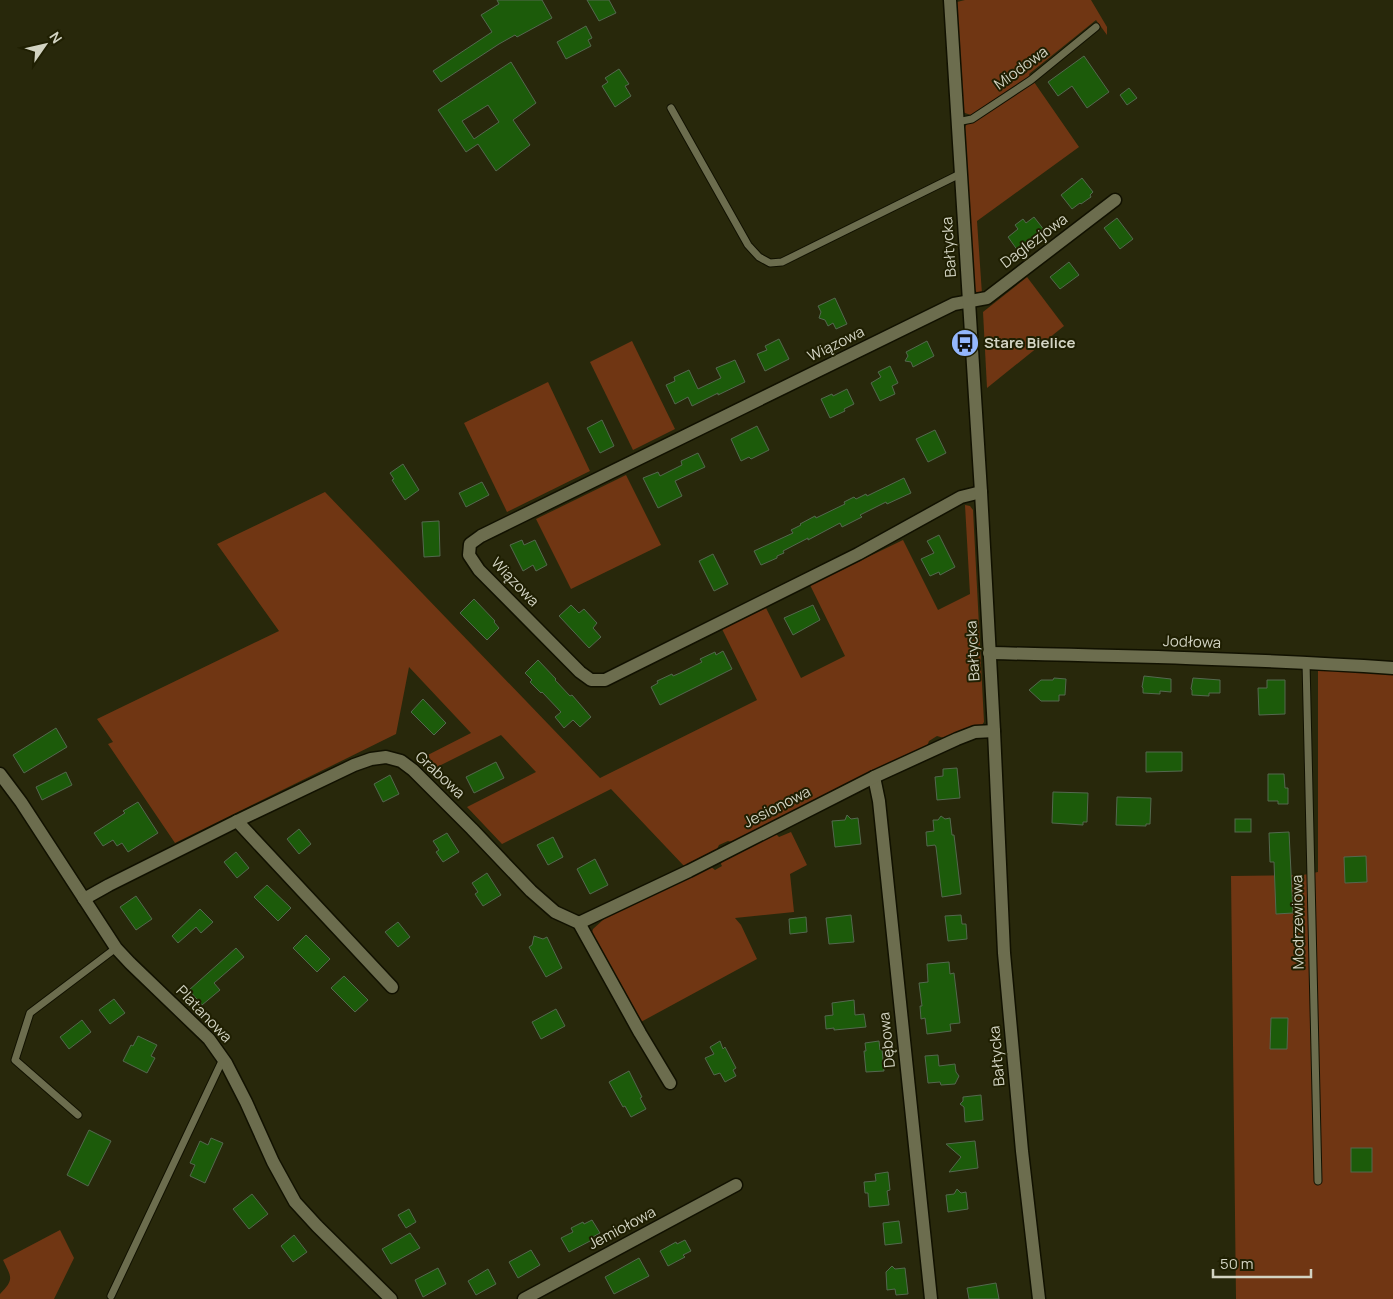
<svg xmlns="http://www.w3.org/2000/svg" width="1393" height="1299" font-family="Manrope,sans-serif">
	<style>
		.green { fill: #703613 }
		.building { fill: #1c5b0a; stroke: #54684f; fill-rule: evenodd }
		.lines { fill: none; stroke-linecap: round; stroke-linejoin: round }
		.service-casing { stroke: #110; stroke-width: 9 }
		.minor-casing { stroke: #110; stroke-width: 15 }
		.tertiary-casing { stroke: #110; stroke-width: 15 }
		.service { stroke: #6c6d4e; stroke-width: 7 }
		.minor { stroke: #6c6d4e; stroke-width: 12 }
		.tertiary { stroke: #6c6d4e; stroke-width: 12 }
		.labels { text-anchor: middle; stroke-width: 4; stroke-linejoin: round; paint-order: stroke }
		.street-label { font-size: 15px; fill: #d2d3c2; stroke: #1f1f02 }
		.poi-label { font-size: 15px; font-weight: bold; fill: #d2d3c2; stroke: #1f1f02; text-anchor: start }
	</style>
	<rect width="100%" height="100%" fill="#28280b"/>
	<!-- green -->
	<g class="green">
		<path d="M965,0H1091L1107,27V35L1096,20L1029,74L1031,78L971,115L965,113L962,111L957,2Z"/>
		<path d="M1034,82L1079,147L977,221L982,294H978L974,289L963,130L967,124Z"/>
		<path d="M1027,277L1064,326L987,388L983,312Z"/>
		<path d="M632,341L675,429L633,450L590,362Z"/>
		<path d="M548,382L590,471L507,512L464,423Z"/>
		<path d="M626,475L661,545L571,589L536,519Z"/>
		<path d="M325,492L600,778L757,700L722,629L766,608L801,678L845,656L810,585L903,540L938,610L970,594L965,505L970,506L973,510L984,722L982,725L944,738L937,736L929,741L927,746L732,842L728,841L719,845L717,849L684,866L611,789L502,844L467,807L536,772L501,735L431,770L420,759L471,733L409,667L396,734L175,843L108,744L113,742L97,719L279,631L217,544Z"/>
		<path d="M1318,669L1393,672V1299H1236L1231,876L1303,875L1318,872Z"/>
		<path d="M791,832L807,865L790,874L794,912L735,918L741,925L757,959L639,1023L591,936L593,929L604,919L709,865L715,870L722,866L721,864L722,859L772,833L777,835L779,837Z"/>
		<path d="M60,1230L74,1258L54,1299H0V1294C15,1279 11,1277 3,1260Z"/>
	</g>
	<!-- building -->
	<g class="building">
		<path d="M497,0H542L552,18L517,37L515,35L499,44L441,82L433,71L492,32L481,15L499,4Z"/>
		<path d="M587,0H609L616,13L599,21Z"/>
		<path d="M586,26L592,38L588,40L591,46L566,59L557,42Z"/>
		<path d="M1084,56L1109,92L1087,108L1072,86L1058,96L1048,82Z"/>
		<path d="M511,62L536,103L513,120L530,145L496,171L478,144L466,152L438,110ZM488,105L499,122L474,139L462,121Z"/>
		<path d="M619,69L629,84L625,86L631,96L615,107L602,86L608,82L605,78Z"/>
		<path d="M1129,88L1137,98L1127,105L1120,95Z"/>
		<path d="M1082,178L1093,192L1090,195L1091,197L1081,204L1080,203L1072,209L1061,195Z"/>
		<path d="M1034,217L1045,231L1018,251L1008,237L1018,229L1015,225L1023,219L1026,223Z"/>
		<path d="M1117,218L1133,239L1120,249L1104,228Z"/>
		<path d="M1069,262L1079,275L1060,289L1050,277Z"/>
		<path d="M835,298L847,324L836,329L833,323L828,326L825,320L819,318L821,312L818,306Z"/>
		<path d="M779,339L789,359L765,371L757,354L767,350L765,346Z"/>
		<path d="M927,341L934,356L913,367L911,362L905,361L908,356L906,352Z"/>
		<path d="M735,360L745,382L718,395V393L692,406L688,397L675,404L666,385L675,381L674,377L689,370L698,389L721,378L716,368Z"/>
		<path d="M890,366L898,383L892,386L895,394L880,401L871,383L881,377L878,372Z"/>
		<path d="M847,389L854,404L844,409L845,411L830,418L821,399L832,394L833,396Z"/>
		<path d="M602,420L614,446L600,453L587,428Z"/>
		<path d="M757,426L769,450L751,459L749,457L741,461L731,439Z"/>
		<path d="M935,430L946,453L928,462L916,439Z"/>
		<path d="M698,453L705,467L675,481L682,496L658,508L643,478L658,472L660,476L682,465L681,461Z"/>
		<path d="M403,464L419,490L405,500L392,480L394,479L390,473Z"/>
		<path d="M904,478L911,493L887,504L886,502L860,515L862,517L842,527L840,523L808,540V538L783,551L784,553L777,556V558L761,565L754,551L793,533L791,530L801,525L800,524L815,516L816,518L845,504L844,502L854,497L856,499L866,494L867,496Z"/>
		<path d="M482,482L489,495L466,507L459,493Z"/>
		<path d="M439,521L440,556L424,557L422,522Z"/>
		<path d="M939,535L955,567L940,575L939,572L930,576L921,559L934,553L927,541Z"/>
		<path d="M522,540L524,545L535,540L547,565L536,571L533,565L523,571L510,545Z"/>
		<path d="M713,554L728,584L714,591L699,561Z"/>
		<path d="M474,599L495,621L494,622L499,628L487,640L460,613Z"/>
		<path d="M571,605L579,613L584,609L597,623L593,628L601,637L589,648L559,616Z"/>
		<path d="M813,605L820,620L793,635L784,618Z"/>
		<path d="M723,651L732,669L660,705L651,687L658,683L657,681L672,674L673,676L680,673L702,662L700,659L715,652L716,655Z"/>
		<path d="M538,660L556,679L555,680L570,696L572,695L591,717L580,727L573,720L564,728L555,717L561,712L542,692L541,693L530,682L532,680L525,673Z"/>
		<path d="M1144,676L1171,679V692L1160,691V694L1143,693V688L1142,687Z"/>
		<path d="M1054,678L1066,679L1065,695H1059V701H1041L1029,690L1041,680H1053Z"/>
		<path d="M1193,678L1220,680V693H1209V696L1192,695V690L1191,689Z"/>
		<path d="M1267,680H1285V714L1259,715L1258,688H1267Z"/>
		<path d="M423,699L446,723L434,735L411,712Z"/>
		<path d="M56,728L67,747L24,773L13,755Z"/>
		<path d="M1146,752H1182V771L1146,772Z"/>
		<path d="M496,762L504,778L474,793L466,777Z"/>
		<path d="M957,768L960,798L937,800L935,777L943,776V769Z"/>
		<path d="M66,772L72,785L42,800L36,787Z"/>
		<path d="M1268,774H1284L1285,788H1288V804H1278V801H1268Z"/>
		<path d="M390,775L399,794L383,802L374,784Z"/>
		<path d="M1053,792L1088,793L1087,822H1083V825L1052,823Z"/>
		<path d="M1117,797L1151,798L1150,824H1146V826L1116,825Z"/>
		<path d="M138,802L158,833L128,852L122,843L117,846L113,840L103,846L94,833L125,813L123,811Z"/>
		<path d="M847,815L851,819L858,818L861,844L835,847L832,821L845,820Z"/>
		<path d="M941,816L945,819L950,818L952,835H954L961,894L942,897L936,847L935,845L927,846L926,832L934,831L933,820H938Z"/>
		<rect x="1235" y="819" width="16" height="13"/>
		<path d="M299,829L311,844L299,854L287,839Z"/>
		<path d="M1289,832L1293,913L1276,914L1274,862H1270L1269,833Z"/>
		<path d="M447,833L459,852L443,862L436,852L439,850L433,841Z"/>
		<path d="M553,837L563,857L548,865L537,845Z"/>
		<path d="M236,852L249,868L237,878L224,862Z"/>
		<path d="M1366,856L1367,882L1345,883L1344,857Z"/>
		<path d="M595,859L608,885L590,894L577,869Z"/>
		<path d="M487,873L501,895L483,906L475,894L478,892L472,883Z"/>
		<path d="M267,885L291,908L278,921L254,897Z"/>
		<path d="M136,896L152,919L136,930L120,907Z"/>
		<path d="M200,909L213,922L201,933L196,927L178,943L172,936Z"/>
		<path d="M851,915L854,942L829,944L826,918Z"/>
		<path d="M961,915L962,924H966L967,939L948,941L945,916Z"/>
		<path d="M806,917L807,932L790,934L789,919Z"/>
		<path d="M398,922L410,937L398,947L385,932Z"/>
		<path d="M306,935L330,959L317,972L293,948Z"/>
		<path d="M534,936L543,939L547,937L562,968L546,977L529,947L532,945Z"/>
		<path d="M236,948L244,957L214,983L220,990L202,1005L189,990Z"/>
		<path d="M949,962L950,974L954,973L960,1023L950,1024L951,1031L927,1034L925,1018L921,1019L920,1006H922L919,983L928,982L927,964Z"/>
		<path d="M344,976L368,1000L355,1012L331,988Z"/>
		<path d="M114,999L125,1013L110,1024L99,1010Z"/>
		<path d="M854,1000L855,1015L864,1014L866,1027L834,1030V1028L826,1029L825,1016L833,1015L832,1003Z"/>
		<path d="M556,1009L565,1026L541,1039L532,1022Z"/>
		<path d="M1271,1018H1288L1287,1049H1270Z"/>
		<path d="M82,1020L91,1032L69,1049L60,1037Z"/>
		<path d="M138,1036L157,1045L151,1056L155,1058L147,1073L123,1061L131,1045L133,1046Z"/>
		<path d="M720,1041L723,1049L725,1047L736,1068L733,1070L736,1076L725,1082L720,1073L714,1075L705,1058L714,1054L710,1047Z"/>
		<path d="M879,1041L880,1050L882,1049L884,1071L866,1072L864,1051H866L865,1043Z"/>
		<path d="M938,1055L939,1066L955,1064L956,1072L959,1076L955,1084L941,1085L940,1082L928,1083L925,1056Z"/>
		<path d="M629,1071L642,1097L640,1098L646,1109L631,1117L625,1106L623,1107L609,1082Z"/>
		<path d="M981,1095L983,1120L965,1122L964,1107L960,1104L963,1101V1097Z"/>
		<path d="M89,1130L111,1141L88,1186L67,1175Z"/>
		<path d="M211,1138L223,1143L205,1183L190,1176L195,1165L190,1163L200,1141L208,1145Z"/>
		<path d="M975,1141L978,1168L949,1172L961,1157L946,1144Z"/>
		<rect x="1351" y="1148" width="21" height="24"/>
		<path d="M888,1172L890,1190L887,1191L889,1205L869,1207L868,1193H865L864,1182L876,1181L875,1174Z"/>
		<path d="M957,1189L961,1193L966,1192L968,1209L948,1212L946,1195L954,1194Z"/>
		<path d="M252,1194L268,1214L249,1229L233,1209Z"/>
		<path d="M409,1209L416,1222L406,1228L398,1215Z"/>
		<path d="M592,1220L600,1233L591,1238L592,1240L569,1252L561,1238L573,1232L571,1228L583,1222L584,1224Z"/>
		<path d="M899,1221L902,1243L885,1245L883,1223Z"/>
		<path d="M410,1233L420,1248L391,1264L382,1249Z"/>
		<path d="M294,1235L307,1252L293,1262L281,1246Z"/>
		<path d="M685,1240L691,1251L683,1255L685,1257L668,1266L660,1251L676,1242L677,1244Z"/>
		<path d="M531,1250L540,1265L518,1278L509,1262Z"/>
		<path d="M639,1258L649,1276L614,1294L605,1277Z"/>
		<path d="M892,1266L895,1269L905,1268L908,1294L896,1295L895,1289L887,1290L886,1272Z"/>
		<path d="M438,1268L446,1284L423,1297L415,1280Z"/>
		<path d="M488,1269L496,1284L476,1295L468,1281Z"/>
		<path d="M996,1283L999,1299H969L967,1288Z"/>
	</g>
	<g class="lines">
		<defs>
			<g id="service">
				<path d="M671,108L748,245L759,257L770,263L782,262L960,174"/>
				<path d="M957,122L972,119L1031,80L1096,27"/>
				<path d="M1306,662L1318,1181"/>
				<path d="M78,1115L15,1060L30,1013L116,948"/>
				<path d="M111,1296L223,1059"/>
			</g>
			<g id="minor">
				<path d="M981,492L961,497L858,554L605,680H591L580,672L479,570L469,555L470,544L481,536L954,304L987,298L1115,200"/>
				<path d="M989,653C1124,656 1259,659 1393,668"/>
				<path d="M0,774L21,802L116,948L130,963L209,1039L226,1063L246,1102L273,1162L295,1202L317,1226L391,1299"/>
				<path d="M874,777L879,801L931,1299"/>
				<path d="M237,821L392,987"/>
				<path d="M84,899L109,885L237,821L354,765L371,759L386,757L401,761L413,770L472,829L531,891L555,912L579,923L640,1033L670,1083"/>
				<path d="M579,923L689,871L874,777L957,739L975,732L994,731"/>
				<path d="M524,1299L736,1185"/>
			</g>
			<path id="tertiary" d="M950,0L981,492L994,731L1004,953L1022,1151L1039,1299"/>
		</defs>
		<!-- service casing -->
		<use href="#service" class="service-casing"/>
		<!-- minor casing -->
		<use href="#minor" class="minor-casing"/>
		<!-- tertiary casing -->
		<use href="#tertiary" class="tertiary-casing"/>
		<!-- service -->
		<use href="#service" class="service"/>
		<!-- minor -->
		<use href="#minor" class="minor"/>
		<!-- tertiary -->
		<use href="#tertiary" class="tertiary"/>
	</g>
	<!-- icons -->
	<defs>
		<symbol id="bus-disc" viewBox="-11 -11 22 22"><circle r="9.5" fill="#94b7fd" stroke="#1f1f02"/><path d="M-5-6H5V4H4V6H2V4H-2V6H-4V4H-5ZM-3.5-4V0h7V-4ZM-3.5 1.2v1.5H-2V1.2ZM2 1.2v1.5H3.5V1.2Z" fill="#111"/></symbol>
	</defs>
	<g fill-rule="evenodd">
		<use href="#bus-disc" x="949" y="327" width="32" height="32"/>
	</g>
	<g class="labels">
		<!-- street labels -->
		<g class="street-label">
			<text transform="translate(1021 68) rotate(-36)" y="5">Miodowa</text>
			<text transform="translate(1034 241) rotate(-37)" y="5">Daglezjowa</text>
			<text transform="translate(949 247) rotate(-94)" y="5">Bałtycka</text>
			<text transform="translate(836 344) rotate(-26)" y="5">Wiązowa</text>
			<text transform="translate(515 582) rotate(46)" y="5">Wiązowa</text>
			<text transform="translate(1192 642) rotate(2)" y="5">Jodłowa</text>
			<text transform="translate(973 651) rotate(-93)" y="5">Bałtycka</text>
			<text transform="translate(440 775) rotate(43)" y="5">Grabowa</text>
			<text transform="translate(777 807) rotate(-27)" y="5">Jesionowa</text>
			<text transform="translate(1298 922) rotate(-91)" y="5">Modrzewiowa</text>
			<text transform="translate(204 1014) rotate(46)" y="5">Platanowa</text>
			<text transform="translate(887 1040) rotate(-96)" y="5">Dębowa</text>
			<text transform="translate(997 1056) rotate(-95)" y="5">Bałtycka</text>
			<text transform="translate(622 1228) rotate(-28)" y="5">Jemiołowa</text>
		</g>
		<!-- poi labels -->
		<g class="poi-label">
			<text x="984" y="348">Stare Bielice</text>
		</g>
	</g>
	<!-- north arrow -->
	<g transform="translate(45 45) rotate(56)" stroke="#1f1f02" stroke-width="4" paint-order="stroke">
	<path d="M0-4L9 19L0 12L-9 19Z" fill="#d2d3c2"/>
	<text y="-8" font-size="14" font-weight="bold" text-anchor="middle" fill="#d2d3c2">N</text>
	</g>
	<!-- scale -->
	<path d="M1213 1269v8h98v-8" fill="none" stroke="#d2d3c2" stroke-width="2.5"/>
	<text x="1220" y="1269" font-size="15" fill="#d2d3c2" stroke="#1f1f02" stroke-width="4" paint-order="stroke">50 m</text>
</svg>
